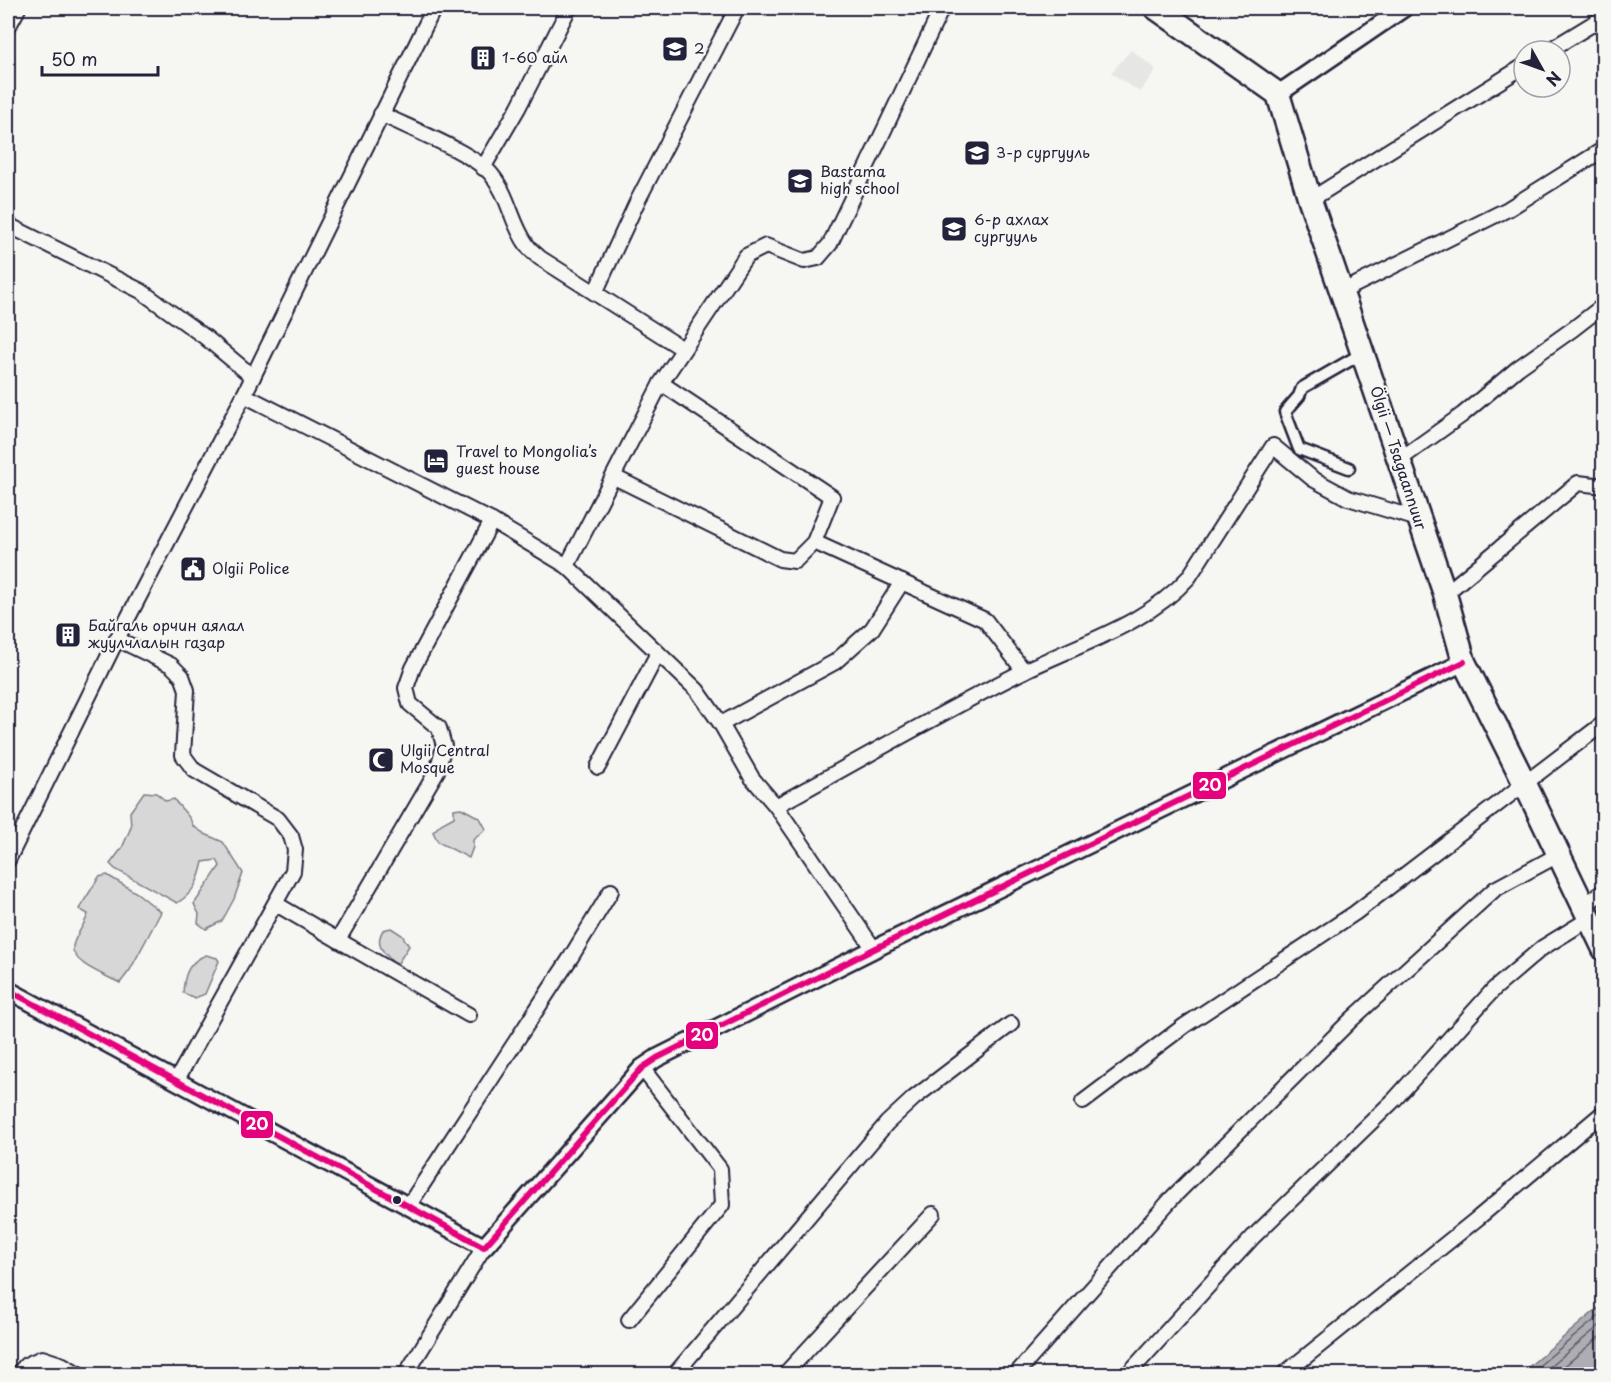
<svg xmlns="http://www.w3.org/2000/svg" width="1611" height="1382" font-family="'Playpen Sans',sans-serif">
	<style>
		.built { fill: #e6e6e4 }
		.green { fill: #d7d7d7; stroke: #7c7c89; stroke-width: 1.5 }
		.water { fill: #adadb3; stroke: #757583; stroke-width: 1.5 }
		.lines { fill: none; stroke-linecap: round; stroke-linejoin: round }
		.shore { stroke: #5a5a6b; stroke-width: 1.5 }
		.pedestrian-casing { stroke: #22223b; stroke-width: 15 }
		.minor-casing { stroke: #22223b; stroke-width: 18 }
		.tertiary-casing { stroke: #22223b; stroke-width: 21 }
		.secondary-casing { stroke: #22223b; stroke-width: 24 }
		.trunk-casing { stroke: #22223b; stroke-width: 27 }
		.pedestrian { stroke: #f6f6f2; stroke-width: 10 }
		.minor { stroke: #f6f6f2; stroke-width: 14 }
		.tertiary { stroke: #f6f6f2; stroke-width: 16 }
		.secondary { stroke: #f6f6f2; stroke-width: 20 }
		.trunk { stroke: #f6f6f2; stroke-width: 22 }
		.bus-1-casing { stroke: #f6f6f2; stroke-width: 10 }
		.bus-1 { stroke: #e5007d; stroke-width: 6 }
		.bus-dot { fill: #22223b; stroke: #f6f6f2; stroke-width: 2 }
		.labels { text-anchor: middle; stroke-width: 4.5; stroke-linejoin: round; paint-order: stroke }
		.poi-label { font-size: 15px; fill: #22223b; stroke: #f6f6f2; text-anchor: start }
		.street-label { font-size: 15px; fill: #22223b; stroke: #f6f6f2 }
		.line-badge { stroke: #f6f6f2; stroke-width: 2 }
		.badge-label { font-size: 16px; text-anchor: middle; font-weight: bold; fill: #fff }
	</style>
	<rect width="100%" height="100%" fill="#f6f6f2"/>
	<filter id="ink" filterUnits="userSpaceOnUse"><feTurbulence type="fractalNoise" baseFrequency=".0167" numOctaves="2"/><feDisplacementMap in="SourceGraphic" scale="12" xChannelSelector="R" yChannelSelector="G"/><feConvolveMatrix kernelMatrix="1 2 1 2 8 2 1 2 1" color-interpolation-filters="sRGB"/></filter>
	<g filter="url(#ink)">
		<!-- built -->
		<path class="built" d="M1131,50L1156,69L1140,92L1111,73Z"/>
		<!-- green -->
		<g class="green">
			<path d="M144,792L156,793L166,801L174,799C180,809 191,815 193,826L205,834L223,842L243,873L234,899L222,921L206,929L198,923L199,914L194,904L220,866L217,860L203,862C199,880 194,893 177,903L115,869L110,864L122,848L131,827L130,812Z"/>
			<path d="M461,808L480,818L486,829L473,840V847L469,858L438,842L433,832L441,824L454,817V809Z"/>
			<path d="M107,875L137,893L161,912L130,970L120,983C107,976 70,963 73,946C75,935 85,925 88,914L79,909L99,877Z"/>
			<path d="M391,928L402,935L409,946L396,966C386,953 373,947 383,930Z"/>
			<path d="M206,955L217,958L219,961L205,994L195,998L183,993C184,975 188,962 206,955Z"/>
		</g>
		<!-- water -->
		<path class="water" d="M1603,1304V1374H1520Z"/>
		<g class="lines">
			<!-- shore -->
			<g class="shore">
				<path d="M1529,1374L1604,1312"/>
				<path d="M1541,1374L1604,1322"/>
				<path d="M1555,1374L1604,1333"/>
			</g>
			<defs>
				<path id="pedestrian" d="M1349,468L1299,449L1285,412L1299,396L1302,388L1356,357"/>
				<g id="minor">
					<path d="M1548,51L1604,17"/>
					<path d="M381,114C409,128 473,153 491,174C509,195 511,223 527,245C530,250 536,254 540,258L683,349"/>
					<path d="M483,168L518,108L569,8"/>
					<path d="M1310,200L1524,66"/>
					<path d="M8,225L141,291L205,337L253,377"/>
					<path d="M1343,291L1508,209L1604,149"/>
					<path d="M595,293L637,202L737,8"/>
					<path d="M244,395L492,521L567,566L697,690L721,724L752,778L776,806L874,949"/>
					<path d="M1399,460L1462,415L1518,368L1573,329L1604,305"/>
					<path d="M614,477L780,559L795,561L814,542L832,497L661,383"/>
					<path d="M814,542L985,620L1024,671"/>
					<path d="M567,566L661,383L746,256L766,246L804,261L818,258L830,244L942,8"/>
					<path d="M1445,594L1578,483L1604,486"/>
					<path d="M117,639L171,665L182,676L187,690L183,755L194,770L278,819L291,836L295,850L293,871L176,1081"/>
					<path d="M721,724L835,662L872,629L902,582"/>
					<path d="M598,767L658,653"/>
					<path d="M776,806C858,761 940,713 1024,671C1081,643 1146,625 1189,577L1273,446L1313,479L1348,498L1418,519"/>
					<path d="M8,860L117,639L244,395L434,8"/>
					<path d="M276,904L338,940L437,771L444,746L439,728L410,704L406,688L413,668L492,521"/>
					<path d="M1583,906L1604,891"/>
					<path d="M338,940L469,1015"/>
					<path d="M1083,1102L1184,1026L1355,913L1604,723"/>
					<path d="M409,1205L571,957L611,891"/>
					<path d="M629,1320L722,1205L720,1169L642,1068"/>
					<path d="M18,1374L26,1365L42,1358L63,1365L79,1374"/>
					<path d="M406,1374L484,1247"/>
					<path d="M675,1374L887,1123L914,1098L1011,1024"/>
					<path d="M785,1374L933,1214"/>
					<path d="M1016,1374L1173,1197L1351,1020L1495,889L1558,855"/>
					<path d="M1128,1374L1253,1237L1395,1099L1494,989L1542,948L1589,919"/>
					<path d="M1284,1374L1478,1218L1604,1112"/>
				</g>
				<g id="tertiary">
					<path d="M1278,94L1404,8"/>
					<path d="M8,990L484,1247L642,1068L657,1058L874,949L1464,662"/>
				</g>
				<path id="secondary" d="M8,21L15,8"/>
				<path id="trunk" d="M1156,8L1278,94L1310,200L1445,594L1464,662L1525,784L1604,949"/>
			</defs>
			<!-- pedestrian casing -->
			<use href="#pedestrian" class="pedestrian-casing"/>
			<!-- minor casing -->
			<use href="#minor" class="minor-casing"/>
			<!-- tertiary casing -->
			<use href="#tertiary" class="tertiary-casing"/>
			<!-- secondary casing -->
			<use href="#secondary" class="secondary-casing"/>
			<!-- trunk casing -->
			<use href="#trunk" class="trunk-casing"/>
			<!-- pedestrian -->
			<use href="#pedestrian" class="pedestrian"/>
			<!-- minor -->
			<use href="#minor" class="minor"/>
			<!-- tertiary -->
			<use href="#tertiary" class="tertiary"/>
			<!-- secondary -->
			<use href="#secondary" class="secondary"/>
			<!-- trunk -->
			<use href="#trunk" class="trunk"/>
			<defs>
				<path id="bus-1" d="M8,990L484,1247L642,1068L657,1058L874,949L1464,662"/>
			</defs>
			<!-- bus-1 casing -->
			<use href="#bus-1" class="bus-1-casing"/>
			<!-- bus-1 -->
			<use href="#bus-1" class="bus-1"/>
		</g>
	</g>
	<!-- icons -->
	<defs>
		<symbol id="school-square" viewBox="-11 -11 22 22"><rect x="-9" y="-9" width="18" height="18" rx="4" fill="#22223b" stroke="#f6f6f2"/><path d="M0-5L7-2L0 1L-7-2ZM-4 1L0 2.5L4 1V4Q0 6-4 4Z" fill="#fff"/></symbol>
		<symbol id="building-square" viewBox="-11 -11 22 22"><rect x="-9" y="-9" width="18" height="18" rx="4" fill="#22223b" stroke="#f6f6f2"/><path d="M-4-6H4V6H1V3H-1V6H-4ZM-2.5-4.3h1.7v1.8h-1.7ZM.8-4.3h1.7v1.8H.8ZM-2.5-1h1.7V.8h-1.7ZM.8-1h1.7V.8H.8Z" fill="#fff"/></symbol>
		<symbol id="hotel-square" viewBox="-11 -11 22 22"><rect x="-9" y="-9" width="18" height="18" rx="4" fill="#22223b" stroke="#f6f6f2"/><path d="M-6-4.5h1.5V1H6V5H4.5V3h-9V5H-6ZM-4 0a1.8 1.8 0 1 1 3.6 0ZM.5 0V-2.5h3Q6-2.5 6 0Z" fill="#fff"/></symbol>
		<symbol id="civic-square" viewBox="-11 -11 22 22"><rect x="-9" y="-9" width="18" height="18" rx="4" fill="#22223b" stroke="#f6f6f2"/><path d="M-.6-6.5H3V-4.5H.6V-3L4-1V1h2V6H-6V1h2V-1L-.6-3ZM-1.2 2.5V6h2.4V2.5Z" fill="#fff"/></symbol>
		<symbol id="mosque-square" viewBox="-11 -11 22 22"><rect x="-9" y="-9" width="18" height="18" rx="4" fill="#22223b" stroke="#f6f6f2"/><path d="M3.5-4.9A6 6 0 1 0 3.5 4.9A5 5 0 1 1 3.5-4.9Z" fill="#fff"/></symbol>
	</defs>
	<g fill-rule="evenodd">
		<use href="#school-square" x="660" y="34" width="30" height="30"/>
		<use href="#building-square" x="468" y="43" width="30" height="30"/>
		<use href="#school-square" x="962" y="138" width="30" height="30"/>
		<use href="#school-square" x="785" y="166" width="30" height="30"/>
		<use href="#school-square" x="939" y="214" width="30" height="30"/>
		<use href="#hotel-square" x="421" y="446" width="30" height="30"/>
		<use href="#civic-square" x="178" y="554" width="30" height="30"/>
		<use href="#building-square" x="53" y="620" width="30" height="30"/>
		<use href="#mosque-square" x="366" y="745" width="30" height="30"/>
	</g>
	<!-- markers -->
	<circle class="bus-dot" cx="397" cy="1200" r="5"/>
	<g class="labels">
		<!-- poi labels -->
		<g class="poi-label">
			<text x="694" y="54">2</text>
			<text x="502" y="63">1-60 айл</text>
			<text x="996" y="158">3-р сургууль</text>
			<text x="820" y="177">Bastama<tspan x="820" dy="17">high school</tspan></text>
			<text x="974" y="225">6-р ахлах<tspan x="974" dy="17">сургууль</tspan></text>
			<text x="456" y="457">Travel to Mongolia’s<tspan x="456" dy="17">guest house</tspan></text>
			<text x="212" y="574">Olgii Police</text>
			<text x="88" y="631">Байгаль орчин аялал<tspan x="88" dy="17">жуулчлалын газар</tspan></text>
			<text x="400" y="756">Ulgii Central<tspan x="400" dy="17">Mosque</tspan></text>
		</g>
		<!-- street labels -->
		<g class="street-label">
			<text transform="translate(1398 458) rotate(72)" y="5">Ölgii — Tsagaannuur</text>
		</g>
	</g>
	<g class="line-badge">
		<rect x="1192" y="771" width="35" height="29" rx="6" fill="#e5007d"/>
		<rect x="685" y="1021" width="34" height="29" rx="6" fill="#e5007d"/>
		<rect x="240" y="1110" width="34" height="29" rx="6" fill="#e5007d"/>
	</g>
	<g class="badge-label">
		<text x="1210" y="791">20</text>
		<text x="702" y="1041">20</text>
		<text x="257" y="1130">20</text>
	</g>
	<!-- margin -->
	<rect width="1611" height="1382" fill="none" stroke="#f6f6f2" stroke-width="30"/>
	<rect x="15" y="15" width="1581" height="1352" fill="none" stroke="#22223b" stroke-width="2" filter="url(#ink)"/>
	<!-- north arrow -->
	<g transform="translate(1542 69) rotate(130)"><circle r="28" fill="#f6f6f2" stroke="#a1a1a9" stroke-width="1.5"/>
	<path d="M0-4.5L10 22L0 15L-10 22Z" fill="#22223b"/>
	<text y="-9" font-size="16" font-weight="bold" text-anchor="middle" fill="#22223b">N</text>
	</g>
	<!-- scale -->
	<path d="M42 66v9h116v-9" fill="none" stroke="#22223b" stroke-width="3"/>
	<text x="51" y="66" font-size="18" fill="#22223b" stroke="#f6f6f2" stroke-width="4.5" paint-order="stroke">50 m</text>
</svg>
